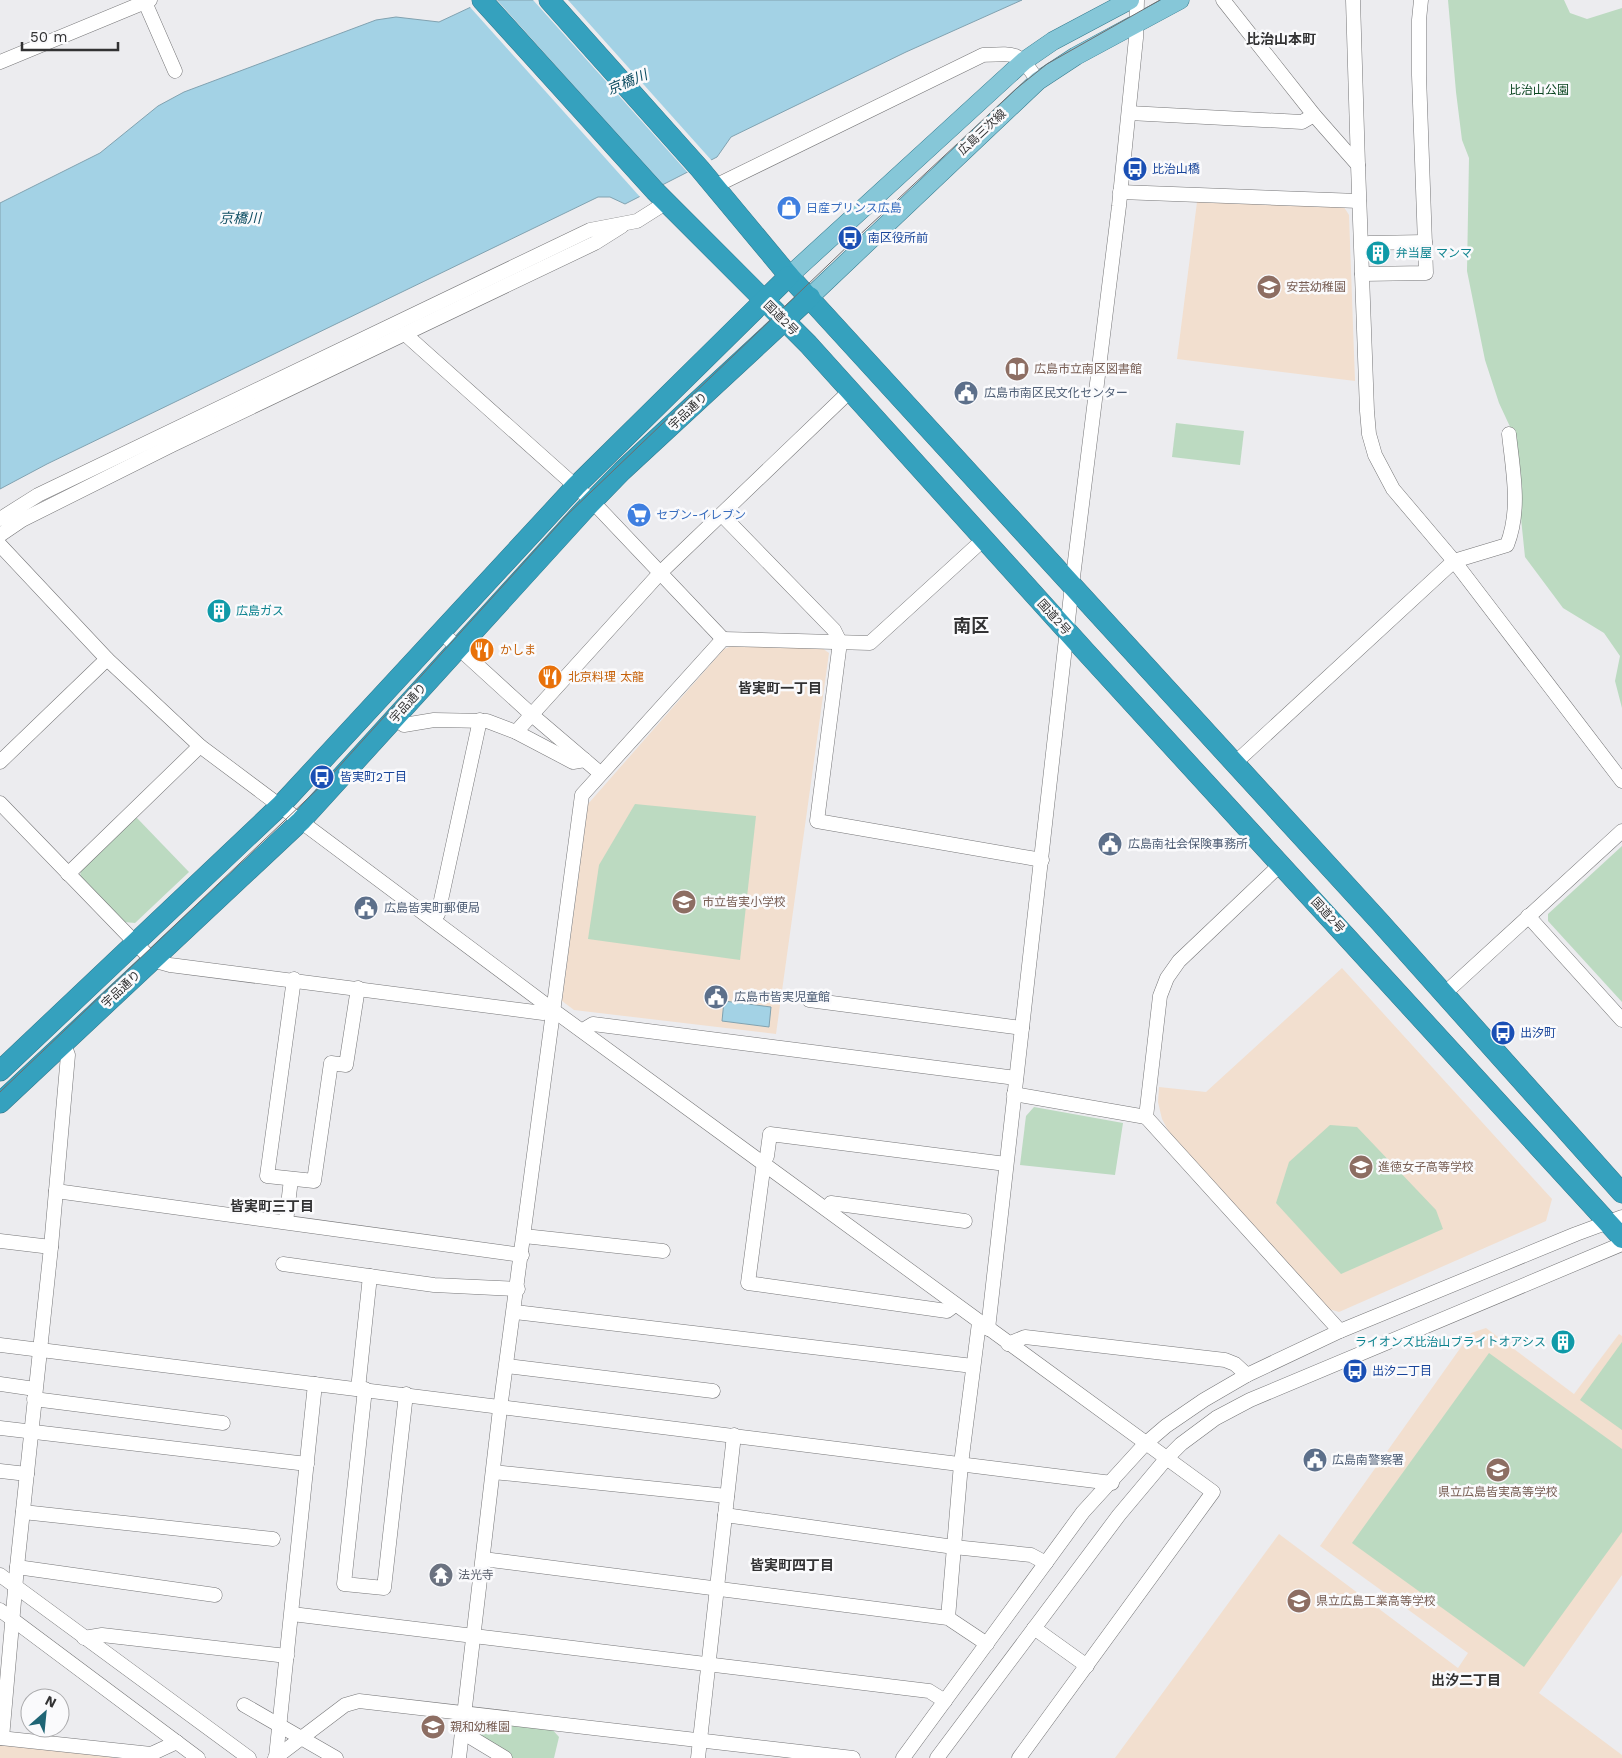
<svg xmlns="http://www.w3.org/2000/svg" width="1622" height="1758" font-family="'Work Sans','Noto Sans JP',sans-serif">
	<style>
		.education { fill: #f2dfcf }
		.green { fill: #bcdac1 }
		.water { fill: #a3d2e5; stroke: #81a2b0 }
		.pier { fill: #ececef }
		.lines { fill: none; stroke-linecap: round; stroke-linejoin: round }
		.minor-casing { stroke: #767678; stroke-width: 15 }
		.major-casing { stroke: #347a8d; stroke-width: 19 }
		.highway-casing { stroke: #347a8d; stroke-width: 21 }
		.minor { stroke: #fff; stroke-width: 14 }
		.major { stroke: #86c7d8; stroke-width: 18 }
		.highway { stroke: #35a1be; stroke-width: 20 }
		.tram { stroke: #6e6e6f; stroke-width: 1 }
		.labels { text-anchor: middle; stroke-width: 5; stroke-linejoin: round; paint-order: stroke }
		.park-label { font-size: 12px; fill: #08431e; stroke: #fafafc }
		.street-label { font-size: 12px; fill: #323233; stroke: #fafafc }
		.transit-label { font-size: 12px; fill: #164399; stroke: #fafafc; text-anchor: start }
		.shop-label { font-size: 12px; fill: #366cbe; stroke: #fafafc; text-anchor: start }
		.culture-label { font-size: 12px; fill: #0d838f; stroke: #fafafc; text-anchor: start }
		.education-label { font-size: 12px; fill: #785e54; stroke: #fafafc; text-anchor: start }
		.service-label { font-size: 12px; fill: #4e5e75; stroke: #fafafc; text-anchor: start }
		.food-label { font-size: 12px; fill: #c56008; stroke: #fafafc; text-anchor: start }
		.worship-label { font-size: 12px; fill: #5b616d; stroke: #fafafc; text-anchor: start }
		.neighbourhood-label { font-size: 14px; font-weight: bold; fill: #323233; stroke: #fafafc }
		.water-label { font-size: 14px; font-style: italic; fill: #0c4c61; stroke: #fafafc }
		.district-label { font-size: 18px; font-weight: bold; fill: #323233; stroke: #fafafc }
	</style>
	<rect width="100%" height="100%" fill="#ececef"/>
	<!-- education -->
	<g class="education">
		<path d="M1197,202L1344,207L1349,215L1355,381L1177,359Z"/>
		<path d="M732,646L822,648L829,653L776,1034L574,1010L562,1001L588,804L724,649Z"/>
		<path d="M1342,968L1552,1199L1546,1221L1339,1312L1329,1309L1170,1134L1162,1119L1158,1102L1159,1087L1206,1092Z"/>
		<path d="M1486,1328L1574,1394L1619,1334L1622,1336V1575L1539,1693L1622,1755V1758H1115L1279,1534L1458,1668L1468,1653L1320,1546L1471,1333Z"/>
		<path d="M0,1743L113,1756L112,1758H0Z"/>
	</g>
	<!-- green -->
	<g class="green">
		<path d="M1448,0H1564L1570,13L1587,19L1622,8V727V708L1615,681L1620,656L1604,633L1563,608L1525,557L1512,431L1499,403L1485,360L1467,271L1469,158L1462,140L1456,92Z"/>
		<path d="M1176,423L1244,431L1240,465L1172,457Z"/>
		<path d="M635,804L756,816L740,960L588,939L599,865Z"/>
		<path d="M136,817L189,872L135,923L124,922L80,878L81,868Z"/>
		<path d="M1622,846V1002L1548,921V914Z"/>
		<path d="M1034,1107L1123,1123L1115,1175L1020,1165L1026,1116Z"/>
		<path d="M1330,1125L1357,1127L1436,1210L1443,1229L1341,1274L1276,1203L1289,1162Z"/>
		<path d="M1622,1342V1430L1580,1400Z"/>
		<path d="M1489,1353L1622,1449V1532L1524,1667L1352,1543Z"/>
		<path d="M475,1720L551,1728L559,1737L554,1758H510L471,1731L472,1722Z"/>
	</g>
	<!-- water -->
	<g class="water">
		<path d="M486,0H1022L906,52L731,137L717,157L625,204L610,197H598L47,464L0,489V203L100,153L158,106L184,92L376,20L396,17L439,22Z"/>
		<path d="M724,1001L771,1007L769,1027L722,1021Z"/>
	</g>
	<!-- pier -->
	<g class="pier">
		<path d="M482,0H497L664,187L641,198L469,6Z"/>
		<path d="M533,0H568L713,162L689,174Z"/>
	</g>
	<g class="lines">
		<defs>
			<g id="minor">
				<path d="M144,0L175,71"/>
				<path d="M1223,0L1314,115L1358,165L1367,411L1369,434L1375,455L1393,489L1454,561L1622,781"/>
				<path d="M1353,0L1358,165"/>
				<path d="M0,62L150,0"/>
				<path d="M1129,113L1302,122L1314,115"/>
				<path d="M713,187L983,55C1018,53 1018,52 1038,81"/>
				<path d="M1120,192L1359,201"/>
				<path d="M1369,243L1425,242"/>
				<path d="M1362,274L1426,273L1419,75V20L1421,0"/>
				<path d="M405,334L592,501L723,639"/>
				<path d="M723,516L834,630L840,642L817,821L1042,860"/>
				<path d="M0,519L38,495L590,230L637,221L667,202"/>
				<path d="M0,535L22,520L172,445L595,243L622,226"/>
				<path d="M0,545L107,659L200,746L553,1010L1213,1492L1019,1758"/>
				<path d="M441,632L532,715L600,773"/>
				<path d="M394,718L404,725L434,720L487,721L516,732L573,762L585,760"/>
				<path d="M516,732L660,573L850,391"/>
				<path d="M0,762L107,659"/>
				<path d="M1235,763L1454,561L1507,545C1521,509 1513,472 1509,434"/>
				<path d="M0,803L152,960L170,965L543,1013L553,1010"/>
				<path d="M1281,864L1179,961L1167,978L1160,996L1146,1117L1340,1331"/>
				<path d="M68,874L200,746"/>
				<path d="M1528,916L1622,1020"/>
				<path d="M434,919L438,914L480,720"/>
				<path d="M294,979L267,1176L314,1181L331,1063L346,1065L358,988"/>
				<path d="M1444,994L1622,831"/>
				<path d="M809,1000L1022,1028"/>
				<path d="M583,1030L593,1024L1016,1078"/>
				<path d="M1014,1094L1146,1117"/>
				<path d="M56,1191L522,1255"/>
				<path d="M827,1209L831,1203L965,1221"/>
				<path d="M286,1222L291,1179"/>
				<path d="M524,1236L663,1251"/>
				<path d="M0,1241L51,1247"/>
				<path d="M283,1264L434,1285L518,1289"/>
				<path d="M955,1305L947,1311L748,1283L764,1162L767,1156L770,1134L1006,1164"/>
				<path d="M515,1312L973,1366"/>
				<path d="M988,1329L1072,585L1119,206L1136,38L1137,0"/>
				<path d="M1008,1344L1025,1337L1225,1360L1235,1364L1247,1375"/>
				<path d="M0,1345L1112,1483"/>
				<path d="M507,1366L713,1391"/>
				<path d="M0,1384L35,1389"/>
				<path d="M358,1389L370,1276"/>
				<path d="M365,1389L344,1584L384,1588L406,1394"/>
				<path d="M34,1399L223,1423"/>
				<path d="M0,1428L307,1464"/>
				<path d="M0,1471L27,1474"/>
				<path d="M493,1472L727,1496"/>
				<path d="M23,1512L273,1539"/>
				<path d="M725,1515L954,1547L1031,1555L1046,1563"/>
				<path d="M483,1559L948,1618L987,1644"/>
				<path d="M17,1567L215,1595"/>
				<path d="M0,1575L249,1758"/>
				<path d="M0,1610L198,1758"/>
				<path d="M292,1614L929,1691L945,1701"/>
				<path d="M948,1618L961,1464L979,1323"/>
				<path d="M1034,1628L1087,1666"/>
				<path d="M84,1638L102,1635L287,1656"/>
				<path d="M244,1705L336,1758"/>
				<path d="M462,1732L505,1758"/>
				<path d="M0,1738L151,1754L177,1742"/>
				<path d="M2,1738L17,1567L51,1247L68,1055L63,1042"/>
				<path d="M276,1757L315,1384"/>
				<path d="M275,1758L345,1705L359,1701L853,1758"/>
				<path d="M459,1758L500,1409L582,795L723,639L870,643L984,539"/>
				<path d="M698,1758L734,1435"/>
				<path d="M903,1758L1083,1512L1145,1444L1166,1426L1204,1400L1247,1375L1340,1331L1576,1234L1622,1217"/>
				<path d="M937,1758L1119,1515L1166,1459L1181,1444L1216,1418L1250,1400L1622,1244"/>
			</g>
			<g id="major">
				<path d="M789,276L1024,61L1053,41L1130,0"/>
				<path d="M810,297L1038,81L1076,56L1180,0"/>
			</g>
			<g id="highway">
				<path d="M482,0L655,191L808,344L1085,651L1622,1238"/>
				<path d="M549,0L700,169L789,276L1379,921L1622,1193"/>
				<path d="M0,1071L281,805L576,486L789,276"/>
				<path d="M0,1103L301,821L584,510L622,471L810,297"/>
			</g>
		</defs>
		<!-- minor casing -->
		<use href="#minor" class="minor-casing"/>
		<!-- major casing -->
		<use href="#major" class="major-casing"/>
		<!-- highway casing -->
		<use href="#highway" class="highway-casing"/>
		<!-- minor -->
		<use href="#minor" class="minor"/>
		<!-- major -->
		<use href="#major" class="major"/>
		<!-- highway -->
		<use href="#highway" class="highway"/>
		<!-- tram -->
		<path class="tram" d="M0,1092L326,781L567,515L853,241L1017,88L1047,64L1160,0"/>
	</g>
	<!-- icons -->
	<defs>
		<symbol id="bus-disc" viewBox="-11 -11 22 22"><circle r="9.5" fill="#1a4fb4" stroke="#fafafc"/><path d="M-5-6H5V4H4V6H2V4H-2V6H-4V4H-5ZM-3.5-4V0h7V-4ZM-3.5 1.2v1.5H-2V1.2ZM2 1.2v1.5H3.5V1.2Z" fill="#fff"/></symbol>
		<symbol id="shop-disc" viewBox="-11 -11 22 22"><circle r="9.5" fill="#3f7fe0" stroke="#fafafc"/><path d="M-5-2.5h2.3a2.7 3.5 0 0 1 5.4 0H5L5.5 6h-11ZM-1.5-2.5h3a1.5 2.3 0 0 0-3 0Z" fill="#fff"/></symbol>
		<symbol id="building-disc" viewBox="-11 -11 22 22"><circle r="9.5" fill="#0f9aa8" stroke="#fafafc"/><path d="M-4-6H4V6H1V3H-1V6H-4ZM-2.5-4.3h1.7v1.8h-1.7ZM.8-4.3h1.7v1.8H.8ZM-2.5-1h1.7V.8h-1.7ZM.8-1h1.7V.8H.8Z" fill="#fff"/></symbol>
		<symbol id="school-disc" viewBox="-11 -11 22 22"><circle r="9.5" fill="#8d6e63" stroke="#fafafc"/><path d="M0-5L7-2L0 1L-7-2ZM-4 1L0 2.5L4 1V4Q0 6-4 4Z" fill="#fff"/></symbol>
		<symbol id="library-disc" viewBox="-11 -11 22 22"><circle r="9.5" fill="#8d6e63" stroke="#fafafc"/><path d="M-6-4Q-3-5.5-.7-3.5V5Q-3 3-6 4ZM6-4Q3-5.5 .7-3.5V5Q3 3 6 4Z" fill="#fff"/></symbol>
		<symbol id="civic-disc" viewBox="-11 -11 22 22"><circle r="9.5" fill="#5c6f8a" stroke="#fafafc"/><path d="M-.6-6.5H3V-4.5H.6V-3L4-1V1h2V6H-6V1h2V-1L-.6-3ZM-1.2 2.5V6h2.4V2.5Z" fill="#fff"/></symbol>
		<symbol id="supermarket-disc" viewBox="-11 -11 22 22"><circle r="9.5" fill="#3f7fe0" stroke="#fafafc"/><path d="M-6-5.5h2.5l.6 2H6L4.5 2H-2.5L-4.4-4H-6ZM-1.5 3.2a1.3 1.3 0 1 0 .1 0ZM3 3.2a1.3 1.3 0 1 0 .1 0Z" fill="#fff"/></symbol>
		<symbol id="restaurant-disc" viewBox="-11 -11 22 22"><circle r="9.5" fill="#e8710a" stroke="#fafafc"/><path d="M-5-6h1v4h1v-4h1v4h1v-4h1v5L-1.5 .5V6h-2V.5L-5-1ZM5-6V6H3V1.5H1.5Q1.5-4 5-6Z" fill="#fff"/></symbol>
		<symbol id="temple-disc" viewBox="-11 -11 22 22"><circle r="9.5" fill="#6b7280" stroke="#fafafc"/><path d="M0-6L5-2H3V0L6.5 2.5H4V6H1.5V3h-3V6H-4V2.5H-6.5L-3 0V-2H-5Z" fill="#fff"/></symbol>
	</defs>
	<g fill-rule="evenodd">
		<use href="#bus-disc" x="1121" y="155" width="28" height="28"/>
		<use href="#shop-disc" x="775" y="194" width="28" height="28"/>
		<use href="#bus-disc" x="836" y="224" width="28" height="28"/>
		<use href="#building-disc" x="1364" y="239" width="28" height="28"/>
		<use href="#school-disc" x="1255" y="273" width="28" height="28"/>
		<use href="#library-disc" x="1003" y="355" width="28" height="28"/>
		<use href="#civic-disc" x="952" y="379" width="28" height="28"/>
		<use href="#supermarket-disc" x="625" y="501" width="28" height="28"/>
		<use href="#building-disc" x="205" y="597" width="28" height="28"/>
		<use href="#restaurant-disc" x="468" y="636" width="28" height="28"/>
		<use href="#restaurant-disc" x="536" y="663" width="28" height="28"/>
		<use href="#bus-disc" x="308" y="763" width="28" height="28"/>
		<use href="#civic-disc" x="1096" y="830" width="28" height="28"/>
		<use href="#school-disc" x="670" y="888" width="28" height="28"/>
		<use href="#civic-disc" x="352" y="894" width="28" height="28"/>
		<use href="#civic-disc" x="702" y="983" width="28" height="28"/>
		<use href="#bus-disc" x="1489" y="1019" width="28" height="28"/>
		<use href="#school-disc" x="1347" y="1153" width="28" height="28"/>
		<use href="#building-disc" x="1549" y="1328" width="28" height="28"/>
		<use href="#bus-disc" x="1341" y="1357" width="28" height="28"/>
		<use href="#civic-disc" x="1301" y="1446" width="28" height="28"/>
		<use href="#school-disc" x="1484" y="1456" width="28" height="28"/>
		<use href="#temple-disc" x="427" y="1561" width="28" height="28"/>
		<use href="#school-disc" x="1285" y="1587" width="28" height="28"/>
		<use href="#school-disc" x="419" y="1713" width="28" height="28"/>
	</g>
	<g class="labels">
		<!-- park labels -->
		<g class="park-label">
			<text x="1539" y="94">比治山公園</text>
		</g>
		<!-- street labels -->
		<g class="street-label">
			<text transform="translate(982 132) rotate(-43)" y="4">広島三次線</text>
			<text transform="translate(781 318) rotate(45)" y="4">国道2号</text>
			<text transform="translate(688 411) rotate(-43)" y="4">宇品通り</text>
			<text transform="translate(1054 617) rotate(48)" y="4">国道2号</text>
			<text transform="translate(408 703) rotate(-48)" y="4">宇品通り</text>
			<text transform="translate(1328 915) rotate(47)" y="4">国道2号</text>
			<text transform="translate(121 989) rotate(-43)" y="4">宇品通り</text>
		</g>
		<!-- transit labels -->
		<g class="transit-label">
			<text x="1152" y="173">比治山橋</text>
			<text x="868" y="242">南区役所前</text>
			<text x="340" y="781">皆実町2丁目</text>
			<text x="1520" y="1037">出汐町</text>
			<text x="1372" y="1375">出汐二丁目</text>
		</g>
		<!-- shop labels -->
		<g class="shop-label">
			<text x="806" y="212">日産プリンス広島</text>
			<text x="656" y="519">セブン-イレブン</text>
		</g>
		<!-- culture labels -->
		<g class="culture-label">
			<text x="1396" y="257">弁当屋 マンマ</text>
			<text x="236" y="615">広島ガス</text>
			<text x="1546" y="1346" text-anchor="end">ライオンズ比治山ブライトオアシス</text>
		</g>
		<!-- education labels -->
		<g class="education-label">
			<text x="1286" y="291">安芸幼稚園</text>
			<text x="1034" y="373">広島市立南区図書館</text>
			<text x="702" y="906">市立皆実小学校</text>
			<text x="1378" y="1171">進徳女子高等学校</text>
			<text x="1498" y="1496" text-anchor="middle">県立広島皆実高等学校</text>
			<text x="1316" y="1605">県立広島工業高等学校</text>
			<text x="450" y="1731">親和幼稚園</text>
		</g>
		<!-- service labels -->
		<g class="service-label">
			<text x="984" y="397">広島市南区民文化センター</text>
			<text x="1128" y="848">広島南社会保険事務所</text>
			<text x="384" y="912">広島皆実町郵便局</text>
			<text x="734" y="1001">広島市皆実児童館</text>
			<text x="1332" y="1464">広島南警察署</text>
		</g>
		<!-- food labels -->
		<g class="food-label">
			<text x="500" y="654">かしま</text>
			<text x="568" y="681">北京料理 太龍</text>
		</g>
		<!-- worship labels -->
		<g class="worship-label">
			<text x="458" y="1579">法光寺</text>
		</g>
		<!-- neighbourhood labels -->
		<g class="neighbourhood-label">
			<text x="1281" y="44">比治山本町</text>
			<text x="780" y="693">皆実町一丁目</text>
			<text x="272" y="1211">皆実町三丁目</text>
			<text x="792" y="1570">皆実町四丁目</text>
			<text x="1466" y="1685">出汐二丁目</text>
		</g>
		<!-- water labels -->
		<g class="water-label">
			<text transform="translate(627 82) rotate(-23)" y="5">京橋川</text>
			<text x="240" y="223">京橋川</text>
		</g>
		<!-- district labels -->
		<g class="district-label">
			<text x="971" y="632">南区</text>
		</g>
	</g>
	<!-- north arrow -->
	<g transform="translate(45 1713) rotate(27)"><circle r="24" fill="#fafafc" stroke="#aaaaac"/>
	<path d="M0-4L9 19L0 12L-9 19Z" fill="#1f6575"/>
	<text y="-8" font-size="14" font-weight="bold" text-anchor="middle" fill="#323233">N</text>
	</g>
	<!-- scale -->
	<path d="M22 42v8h96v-8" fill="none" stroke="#323233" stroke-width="2.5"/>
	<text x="30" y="42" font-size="15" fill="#323233" stroke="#fafafc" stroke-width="4" paint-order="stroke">50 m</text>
</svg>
